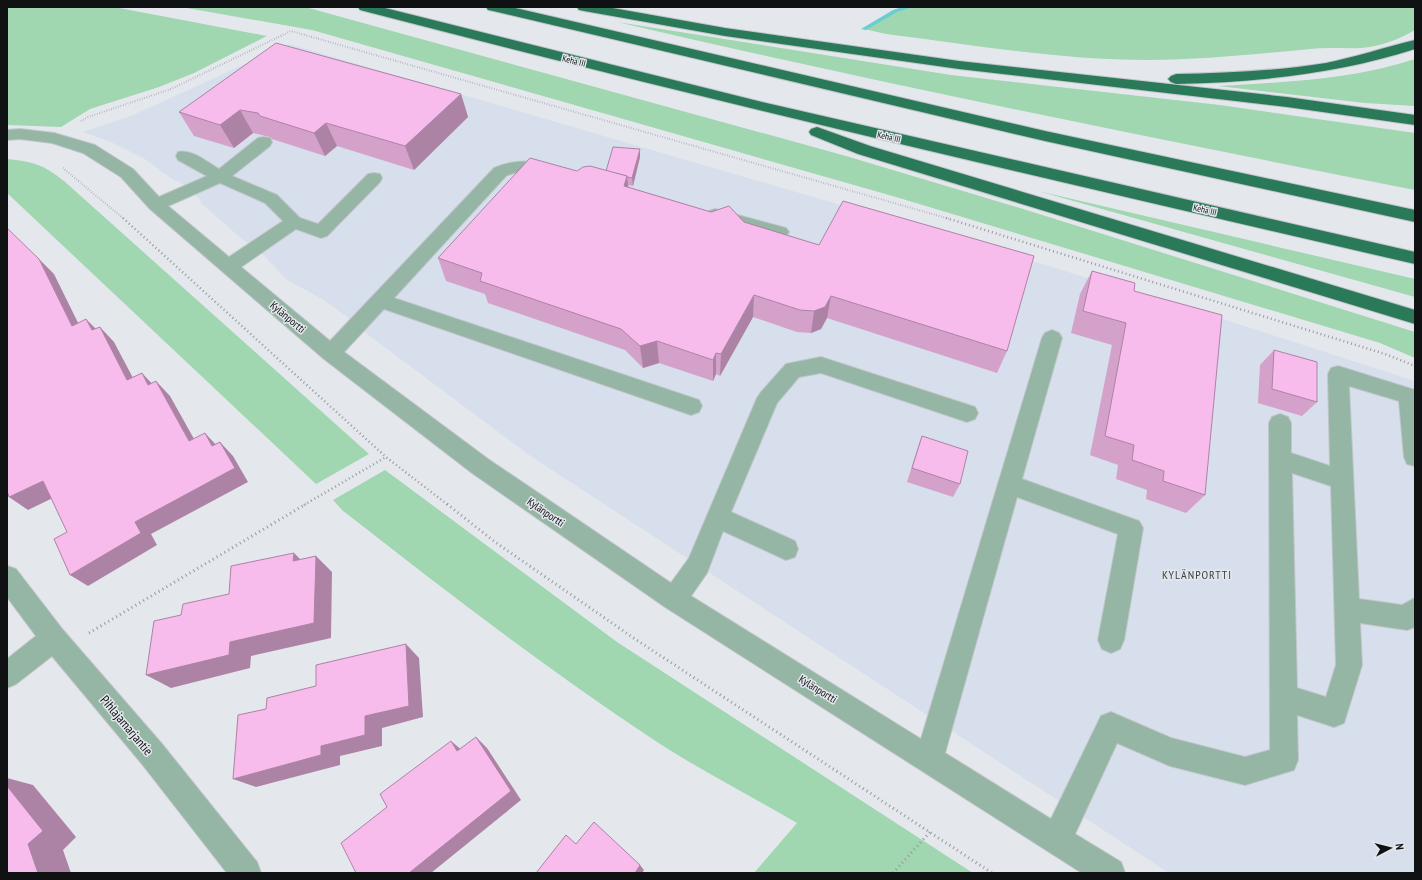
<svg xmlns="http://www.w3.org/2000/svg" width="1422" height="880" font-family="'PT Sans Narrow',sans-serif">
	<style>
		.built { fill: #d6dfeb }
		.green { fill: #a0d6b0 }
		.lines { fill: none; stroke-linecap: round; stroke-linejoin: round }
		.stream { fill: #69cdd2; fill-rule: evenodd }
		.minor-casing { stroke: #c2c6ca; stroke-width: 2 }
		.highway-casing { stroke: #c2c6ca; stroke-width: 2 }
		.path-far2 { stroke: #96999d; stroke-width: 2; stroke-dasharray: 0.5 2; stroke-linecap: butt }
		.path-far1 { stroke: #96999d; stroke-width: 2.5; stroke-dasharray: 1 3; stroke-linecap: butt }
		.path { stroke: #96999d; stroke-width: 3; stroke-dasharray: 1 3.5; stroke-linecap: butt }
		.minor { fill: #95b5a5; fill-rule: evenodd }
		.highway { fill: #2a7a5a; fill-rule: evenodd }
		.wall { fill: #d4a1cb }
		.shaded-wall { fill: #ad83a5 }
		.building { fill: #f7bbec; stroke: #ad83a5 }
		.labels { text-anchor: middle; stroke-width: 3; stroke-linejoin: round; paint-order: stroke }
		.far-street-label { font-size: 9px; fill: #101113; stroke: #e4e8ed }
		.street-label { font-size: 11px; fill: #101113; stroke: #e4e8ed }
		.neighbourhood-label { font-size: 12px; letter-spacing: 1px; fill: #3b3e42; stroke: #e4e8ed }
		.near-street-label { font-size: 13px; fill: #101113; stroke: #e4e8ed }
	</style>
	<rect width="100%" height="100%" fill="#e4e8ed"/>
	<!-- built -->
	<path class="built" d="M289,44L1029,260L1229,321L1415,381V873H1169L529,455L363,331L347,317L325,301L286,279L256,247L242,239L200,202L201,200L179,181H175L145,159L111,142L83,132L131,116Z"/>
	<!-- green -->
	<g class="green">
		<path d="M7,7H114L267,36L194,73L159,87L90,109L61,127L7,125Z"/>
		<path d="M181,7H305L846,156L1020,208L1415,332V358L1380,343L896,197L312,30Z"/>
		<path d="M909,7H1413L1415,10V30C1400,39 1379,47 1361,48C1344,49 1327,47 1310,49C1256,54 1202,60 1147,60C1060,60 973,45 886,34L864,29L895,11Z"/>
		<path d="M617,22L951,75L1220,105L1415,133V190C1148,137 882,84 617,22Z"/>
		<path d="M1415,59V106L1365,103L1218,86C1284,82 1352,80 1415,59Z"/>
		<path d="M7,159C34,162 42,164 64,181L369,454L316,484L7,193Z"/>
		<path d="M1038,191L1415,279V297Z"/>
		<path d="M385,470L617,642L973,873H754L797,823C749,795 698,769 651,738C544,667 443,589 342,510L333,500Z"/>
	</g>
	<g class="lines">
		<!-- stream -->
		<path class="stream" d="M902,7H912L897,12L866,30L861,29L893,10Z"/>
		<defs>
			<g id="minor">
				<path d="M20,129L54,133L95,145L133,169L159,197L207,176L178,160L176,156L178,152C192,149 207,162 219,169L258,138L264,137L270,138L272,142L270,146L232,176L277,195L300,218L318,224L368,174L374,173L380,174L382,178L380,182L327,236L321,238L296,229L241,267L330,341L494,168C517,158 535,161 558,167L560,171L558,175C540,180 529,165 506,176L394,298L699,400L702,406L699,412L691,415L384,309L344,352L488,459L671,583L689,558L757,398L761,392L786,364L821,357L975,407L978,413L975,419L967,422L821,373L799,377L777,403L731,512L795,541L798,549L795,557L786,560L723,531L707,573L691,596L921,739L1042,338L1045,333L1052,330L1059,333L1062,338L1022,479L1139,521L1143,528L1124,640L1120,649L1111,653L1102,649L1098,640L1118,534L1017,497L945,753L1051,819L1101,716L1111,712L1171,738L1245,757L1270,750L1269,423L1272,417L1280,414L1288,417L1291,423V453L1330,466L1328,374L1331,368L1338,366L1415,390V466L1407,464L1404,457L1399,401L1349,386L1359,599L1402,605L1415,598V627L1407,630L1360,623L1362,665L1344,723L1334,727L1297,715L1298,760L1294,770L1245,785L1170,766L1117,743L1075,834L1121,862L1125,873H1082L665,607L472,473L324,359L150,209L121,177L83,153L52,143L20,139L7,140V130ZM220,183L265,203L283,221L229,257L168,206ZM1292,473L1331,486L1336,665L1326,697L1297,688Z"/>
				<path d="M715,209L786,228L789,232L786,236L780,238L709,219L706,215L709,211Z"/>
				<path d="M7,566L16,569L63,630L162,744L257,862L261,873H227L142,764L52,656L16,684L7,688V659L36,636L7,597Z"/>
			</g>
			<g id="highway">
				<path d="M358,7H381L758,101L1415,252V264C1063,183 710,101 360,10Z"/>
				<path d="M486,7H511L1045,131L1415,210V222L1045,141L493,11L488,10Z"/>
				<path d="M577,7H607L725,28L959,61L1287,97L1415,115V125L1287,107L959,69L725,36L584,11L579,10Z"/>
				<path d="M1415,40V49C1337,74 1258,82 1176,84L1171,82L1168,79L1171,76L1176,74C1226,73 1276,71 1326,63C1356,57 1385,47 1415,40Z"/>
				<path d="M817,127L870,146L1415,310V324L858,154L811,135L809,132L811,129Z"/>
			</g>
		</defs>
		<!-- minor casing -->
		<use href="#minor" class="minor-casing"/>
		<!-- highway casing -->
		<use href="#highway" class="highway-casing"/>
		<!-- path-far2 -->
		<g class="path-far2">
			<path d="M81,121L88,117L171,89L291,31L950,219"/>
			<path d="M63,168L124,219"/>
		</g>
		<!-- path-far1 -->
		<g class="path-far1">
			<path d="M123,218L386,457L448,505"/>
			<path d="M946,218L1385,354L1415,366"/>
			<path d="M304,505L386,457"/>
		</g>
		<!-- path -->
		<g class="path">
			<path d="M447,504L495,542L635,639L992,873"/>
			<path d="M89,633L306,504"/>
			<path d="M893,873L930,832"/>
		</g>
		<!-- minor -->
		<use href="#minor" class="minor"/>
		<!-- highway -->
		<use href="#highway" class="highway"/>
	</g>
	<!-- wall -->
	<g class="wall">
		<path d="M461,94L468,117L414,170L337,146L325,156L272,139L270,137L253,133L234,148L194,136L179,112Z"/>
		<path d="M640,157L633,186L628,185V187L744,222L1007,351L997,373L827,318L821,329L811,333L797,332L753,317L720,376L716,374L713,381L659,363L643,368L625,350L488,303L485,294L446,281L438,258L577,171H606Z"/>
		<path d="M1092,271L1134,291L1205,495L1186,513L1146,499L1147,490L1116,479L1118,465L1090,455L1112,345L1071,333L1080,294Z"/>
		<path d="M1274,350L1317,402L1302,416L1258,403L1260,365Z"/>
		<path d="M922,436L960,484L953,497L907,482L917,450Z"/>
	</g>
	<!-- shaded-wall -->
	<g class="shaded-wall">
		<path d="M461,94L468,117L414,170L405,146Z"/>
		<path d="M240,110L253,133L234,148L220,125Z"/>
		<path d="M326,123L337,146L325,156L314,133Z"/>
		<path d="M640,149V157L633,186L632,178Z"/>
		<path d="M627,176L630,199L624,186Z"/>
		<path d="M39,259L54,274L87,341L72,326Z"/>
		<path d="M754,295L753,317L720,376L721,354Z"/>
		<path d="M831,296L827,318L821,329L811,333L814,311Z"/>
		<path d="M86,319L101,334L92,330Z"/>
		<path d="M100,327L114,342L142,395L127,380Z"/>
		<path d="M657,341L659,363L643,368L640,346Z"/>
		<path d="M716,353V374L713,381V360Z"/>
		<path d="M142,373L156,388L148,385Z"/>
		<path d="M156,381L170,396L203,455L189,441Z"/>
		<path d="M205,433L218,447L212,446Z"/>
		<path d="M220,442L233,456L248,482L151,534L157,545L88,586L70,575L135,522Z"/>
		<path d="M43,481L61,494L28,510L9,497Z"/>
		<path d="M294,553L311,570L293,561Z"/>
		<path d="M316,556L332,572L331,638L251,656L250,668L171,688L146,675L230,642Z"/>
		<path d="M406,644L419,658L423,717L382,728V746L340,756V765L256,787L233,779L365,716Z"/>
		<path d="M476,737L487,748L521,800L431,873H409Z"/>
		<path d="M451,741L463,751H457Z"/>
		<path d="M7,778L33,785L76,837L63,850L71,873H38L7,786Z"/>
		<path d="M640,865L644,870L642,873H635Z"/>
	</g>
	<!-- building -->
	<g class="building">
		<path d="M276,43L461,94L405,146L326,123L314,133L260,116L258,113L240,110L220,125L179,112Z"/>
		<path d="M613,147L640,149L632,178L627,177V176L606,171Z"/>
		<path d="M530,158L577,171L583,167L590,166L627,176L624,186L711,212L729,206L744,222L819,245L843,201L1034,256L1007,351L831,296L825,307L814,311L800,310L754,295L721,354L716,353L713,360L657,341L640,346L621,329L480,281L482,273L438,258Z"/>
		<path d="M7,228L39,259L72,326L86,319L92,330L100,327L127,380L142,373L148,385L156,381L189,441L205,433L212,446L220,442L235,468L135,522L141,533L70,575L54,539L67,532L43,481L9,497L7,491Z"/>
		<path d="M1092,271L1135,283L1134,291L1222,315L1205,495L1163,481L1164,471L1132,460L1134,445L1105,436L1126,323L1083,311Z"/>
		<path d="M1274,350L1317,362V402L1272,389Z"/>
		<path d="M922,436L968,451L960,484L912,468Z"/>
		<path d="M294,553L293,561L316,556L314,623L230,642L229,655L146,675L154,621L181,615L183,604L229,594L231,566Z"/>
		<path d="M406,644L409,706L365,716V735L321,746V755L233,779L238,715L266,709L267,698L316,686V665Z"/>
		<path d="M476,737L511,791L409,873H356L341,843L387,807L380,794L451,741L457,751Z"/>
		<path d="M7,786L43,831L28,844L38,873H7Z"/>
		<path d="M594,822L640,865L635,873H536L566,835L576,844Z"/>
	</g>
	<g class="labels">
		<!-- far-street labels -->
		<g class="far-street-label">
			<text transform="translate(574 61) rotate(14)" y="3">Kehä III</text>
			<text transform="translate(889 137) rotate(13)" y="3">Kehä III</text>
			<text transform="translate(1205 210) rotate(13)" y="3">Kehä III</text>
		</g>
		<!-- street labels -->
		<g class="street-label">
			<text transform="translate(288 317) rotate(40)" y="4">Kylänportti</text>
			<text transform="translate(546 512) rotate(34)" y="4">Kylänportti</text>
			<text transform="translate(818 689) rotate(32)" y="4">Kylänportti</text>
		</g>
		<!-- neighbourhood labels -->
		<g class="neighbourhood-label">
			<text x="1197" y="579">KYLÄNPORTTI</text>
		</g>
		<!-- near-street labels -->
		<g class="near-street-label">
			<text transform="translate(127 725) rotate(50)" y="5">Pihlajamarjantie</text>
		</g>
	</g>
	<!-- border -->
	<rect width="1422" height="880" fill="none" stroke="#101113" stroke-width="16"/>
	<!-- north arrow -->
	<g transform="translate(1390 848) rotate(83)" stroke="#e4e8ed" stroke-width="3" paint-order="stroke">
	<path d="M0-3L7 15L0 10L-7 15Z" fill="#101113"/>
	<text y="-6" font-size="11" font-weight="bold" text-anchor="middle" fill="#101113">N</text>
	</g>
</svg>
